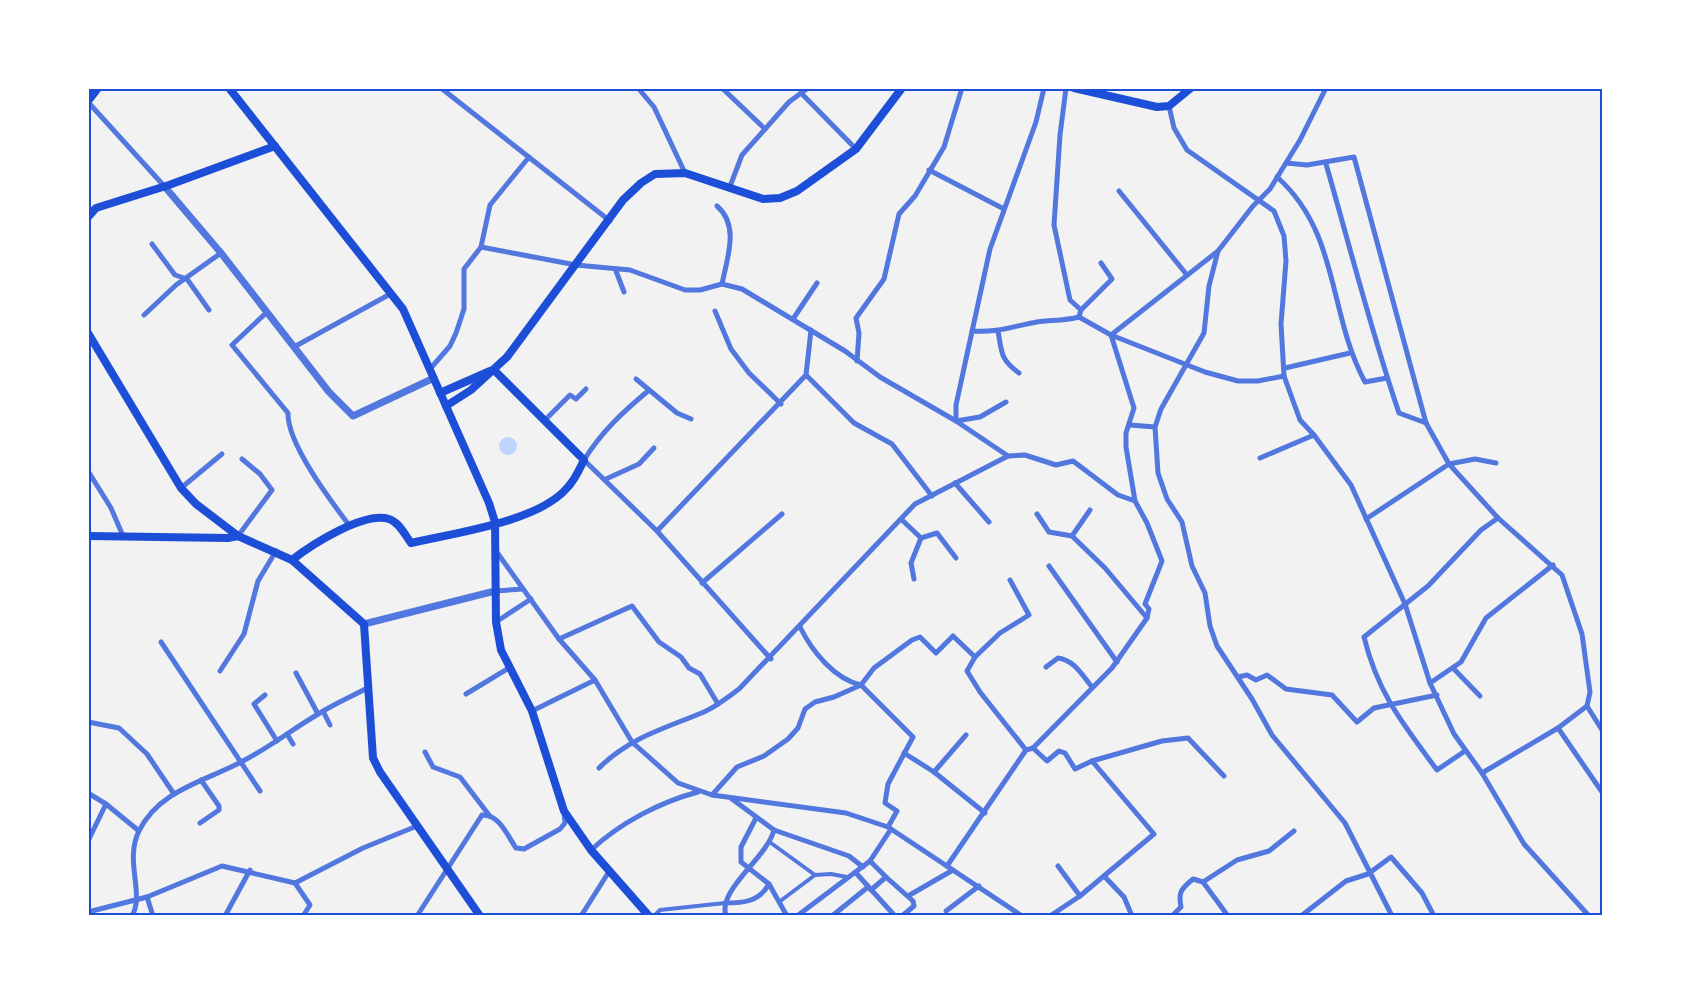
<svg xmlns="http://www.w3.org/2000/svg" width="1691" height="1004" font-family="Figtree,sans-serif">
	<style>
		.water { fill: #bfd3fe }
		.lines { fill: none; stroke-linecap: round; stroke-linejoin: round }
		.pedestrian { stroke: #5277de; stroke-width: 4 }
		.minor { stroke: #5277de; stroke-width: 5 }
		.tertiary { stroke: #5277de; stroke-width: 7 }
		.secondary { stroke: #1d4ed8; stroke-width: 8 }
		.neatline { fill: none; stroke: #1d4ed8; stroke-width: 2 }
	</style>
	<rect width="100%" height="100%" fill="#f2f2f2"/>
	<!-- water -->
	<circle class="water" cx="508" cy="446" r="9"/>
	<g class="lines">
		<!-- pedestrian -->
		<g class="pedestrian">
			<path d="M771,843L815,875L831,874L847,877"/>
			<path d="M779,902L815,875"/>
			<path d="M654,916L660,910L725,903"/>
		</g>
		<!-- minor -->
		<g class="minor">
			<path d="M441,88L610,221"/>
			<path d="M638,88L654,107L685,173"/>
			<path d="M722,88L765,129"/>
			<path d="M1066,88L1060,135L1054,225L1070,300L1081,310L1079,317L1111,335L1205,372L1238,381H1258L1284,376"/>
			<path d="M801,93L856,149"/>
			<path d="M88,102L165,187"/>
			<path d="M1169,106L1174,128L1187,150L1274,211L1284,236L1286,261L1281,324L1284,376L1300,420L1314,435L1351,485L1405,604L1430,683L1454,734L1482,773L1524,844L1589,916"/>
			<path d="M1286,163L1307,165L1354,157L1426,423L1449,464L1498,518L1562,575L1582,634L1590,692L1587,706L1602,730"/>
			<path d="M1326,164C1350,247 1371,331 1399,413L1426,423"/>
			<path d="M929,170L1004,209"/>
			<path d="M1277,177C1340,233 1328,314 1365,382L1387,378"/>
			<path d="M729,189L742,155L789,102L808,88"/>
			<path d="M1119,191L1187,275"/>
			<path d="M717,206C740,226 727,258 722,284"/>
			<path d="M152,244L175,275L187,279L209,310"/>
			<path d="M481,247L576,265L630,270L685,290H700L722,284L742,289L845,351L880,377L956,421L1008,456"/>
			<path d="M1218,251L1209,286L1204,333L1161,409L1155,427L1158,473L1167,499L1182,522L1192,566L1205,593L1210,626L1217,646L1252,699L1272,735L1345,823L1392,916"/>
			<path d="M616,271L624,292"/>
			<path d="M1081,310L1112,279L1101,263"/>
			<path d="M715,311L731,349L749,373L781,404"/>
			<path d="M266,313L232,345L288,413C287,443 330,500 349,525"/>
			<path d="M144,315L176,285L221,253"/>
			<path d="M793,319L817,283"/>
			<path d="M972,331C997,333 1014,326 1037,322C1052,320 1064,321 1079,317"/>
			<path d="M998,331C1002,353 1000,359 1019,373"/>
			<path d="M1111,335L1218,251L1253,206L1270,189L1300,140L1326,88"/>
			<path d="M294,347L392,293"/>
			<path d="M857,361L859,333L856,318L884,279L899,214L915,196L944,147L962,88"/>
			<path d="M1285,368L1350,353"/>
			<path d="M430,369L450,346L456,333L464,309V269L481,247L490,205L529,157"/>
			<path d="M806,375L854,423L892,444L932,496"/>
			<path d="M636,379L677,413L691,419"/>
			<path d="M648,391C623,412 602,431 584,460L657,531L771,659"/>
			<path d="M1006,402L980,417L956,421V405L990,249L1036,122L1044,88"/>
			<path d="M545,420L570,395L576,399L586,389"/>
			<path d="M1130,425L1155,427"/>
			<path d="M1260,458L1314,435"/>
			<path d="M88,471L111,508L123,536"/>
			<path d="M606,479L639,464L654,448"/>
			<path d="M955,483L989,522"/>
			<path d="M181,488L222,454"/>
			<path d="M1037,514L1049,532L1072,536L1105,568L1147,618"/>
			<path d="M901,519L921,538L937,533L956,558"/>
			<path d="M1366,519L1449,464L1475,459L1496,463"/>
			<path d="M657,531L806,375L811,330"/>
			<path d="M238,536L272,490L260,474L242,459"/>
			<path d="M1072,536L1090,510"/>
			<path d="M496,551L559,639L595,680L632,742L678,783L712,795L846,813L888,827L1022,916"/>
			<path d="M1049,566L1117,662"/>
			<path d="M914,579L911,563L921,538"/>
			<path d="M702,583L782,514"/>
			<path d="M495,591L523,589"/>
			<path d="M496,622L531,599"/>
			<path d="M800,627C812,651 834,679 861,685"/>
			<path d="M559,639L632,606L659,642L681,657L689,668L700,674L718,704"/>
			<path d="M161,642L260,791"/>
			<path d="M975,657L1000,633L1029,615L1010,580"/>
			<path d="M1046,667L1058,658C1074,660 1082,675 1092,687"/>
			<path d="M1453,668L1480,696"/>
			<path d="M220,671L244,634L258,581L276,551"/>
			<path d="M296,673L318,714"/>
			<path d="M1238,677L1247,675L1256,680L1267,675L1286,689L1332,695L1357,722L1374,708L1437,695"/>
			<path d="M1430,683L1461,662L1486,618L1553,565"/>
			<path d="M861,685L913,737L888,784L885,803L897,811L888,827"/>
			<path d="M466,694L509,668"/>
			<path d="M265,695L254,704L277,741"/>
			<path d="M323,711L330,725"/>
			<path d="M532,711L595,680"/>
			<path d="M88,722L119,728L147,754L174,794"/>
			<path d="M1558,728L1602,792"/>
			<path d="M287,734L293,744"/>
			<path d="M1033,748L1047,761L1059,751L1065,753L1075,769L1092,761L1154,834L1080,896L1050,916"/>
			<path d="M1465,751L1437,770C1403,724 1378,694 1364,637L1428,586L1481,530L1498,518"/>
			<path d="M425,752L433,767L460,777L489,815"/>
			<path d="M904,753L934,772L985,813"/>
			<path d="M1092,761L1162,741L1188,738L1224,776"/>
			<path d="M599,768C630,737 666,728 704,712C717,706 728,697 739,689L915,504L1008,456L1025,455L1056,465L1073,461L1118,495L1135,501"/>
			<path d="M934,772L966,735"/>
			<path d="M1482,773L1558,728L1587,706"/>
			<path d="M88,793L106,804L139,831"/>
			<path d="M712,795L737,767L764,756L788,739L798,728L805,709L815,702L834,697L861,685L874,668L912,640L920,637L936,653L953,636L975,657L967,671L980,692L1026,750"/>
			<path d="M732,799L774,830L849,856L863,867"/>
			<path d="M756,818L741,847V862L769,884L787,916"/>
			<path d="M200,823L219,810V806L201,780"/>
			<path d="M88,841L106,804"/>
			<path d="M591,850C620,823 660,802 698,792"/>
			<path d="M870,861L886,877"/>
			<path d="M947,866L1026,750L1033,748L1112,668L1147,618L1149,609L1145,604L1162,561L1147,523L1135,501L1126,447V433L1134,408L1111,335"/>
			<path d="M1058,866L1080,896"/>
			<path d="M856,873L895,916"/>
			<path d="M1104,876L1124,897L1132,916"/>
			<path d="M1203,882L1237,860L1269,851L1294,831"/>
			<path d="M295,883L310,905L303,916"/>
			<path d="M871,890L886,877L913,901L914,906L902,916"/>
			<path d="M908,896L953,870"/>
			<path d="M147,897L153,916"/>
			<path d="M725,903C743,903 759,902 769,884"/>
			<path d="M946,911L979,886"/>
			<path d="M88,912L147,897L222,866L295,883L363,848L417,826"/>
			<path d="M132,916C145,893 124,861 139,831C159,790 206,781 243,761C270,747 294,728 320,713C336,703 353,696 369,687"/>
			<path d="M225,916L250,870"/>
			<path d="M417,916L482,815C499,814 507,835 516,848L524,849L560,829L565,823L564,812"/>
			<path d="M581,916L610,870"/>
			<path d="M726,916C717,890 767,858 774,830"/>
			<path d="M797,916L870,861L891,829"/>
			<path d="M832,916L868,887"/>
			<path d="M1172,916L1181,907C1178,892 1181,889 1193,879L1203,882L1228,916"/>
			<path d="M1301,916L1346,881L1368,874L1391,857L1422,893L1434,916"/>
		</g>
		<!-- tertiary -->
		<g class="tertiary">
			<path d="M165,187L221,253L329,392L353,416L434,378"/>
			<path d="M364,624L495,591"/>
		</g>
		<!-- secondary -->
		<g class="secondary">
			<path d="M229,88L403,309L489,503L495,522L496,622L501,650L532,711L564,811L591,850L649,916"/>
			<path d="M1074,88L1157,107L1169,106L1191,88"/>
			<path d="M88,101L98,88"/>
			<path d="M88,217L96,208L169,185L275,146"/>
			<path d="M88,333L181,488L196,504L238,536L292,560L364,624L373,758L380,772L480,916"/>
			<path d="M440,393L490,371"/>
			<path d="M446,406L471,390L507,357L623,200L641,183L655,174L685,173L763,199L780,198L797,191L856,149L902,88"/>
			<path d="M88,536L228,538L238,536"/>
			<path d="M292,560C311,545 364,511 389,519C399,522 405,535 411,543C454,533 538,522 567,488C575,480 579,470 584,460L494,370"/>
		</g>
	</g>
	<!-- border -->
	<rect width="1691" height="1004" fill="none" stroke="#ffffff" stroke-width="180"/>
	<rect x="90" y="90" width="1511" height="824" class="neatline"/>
</svg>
